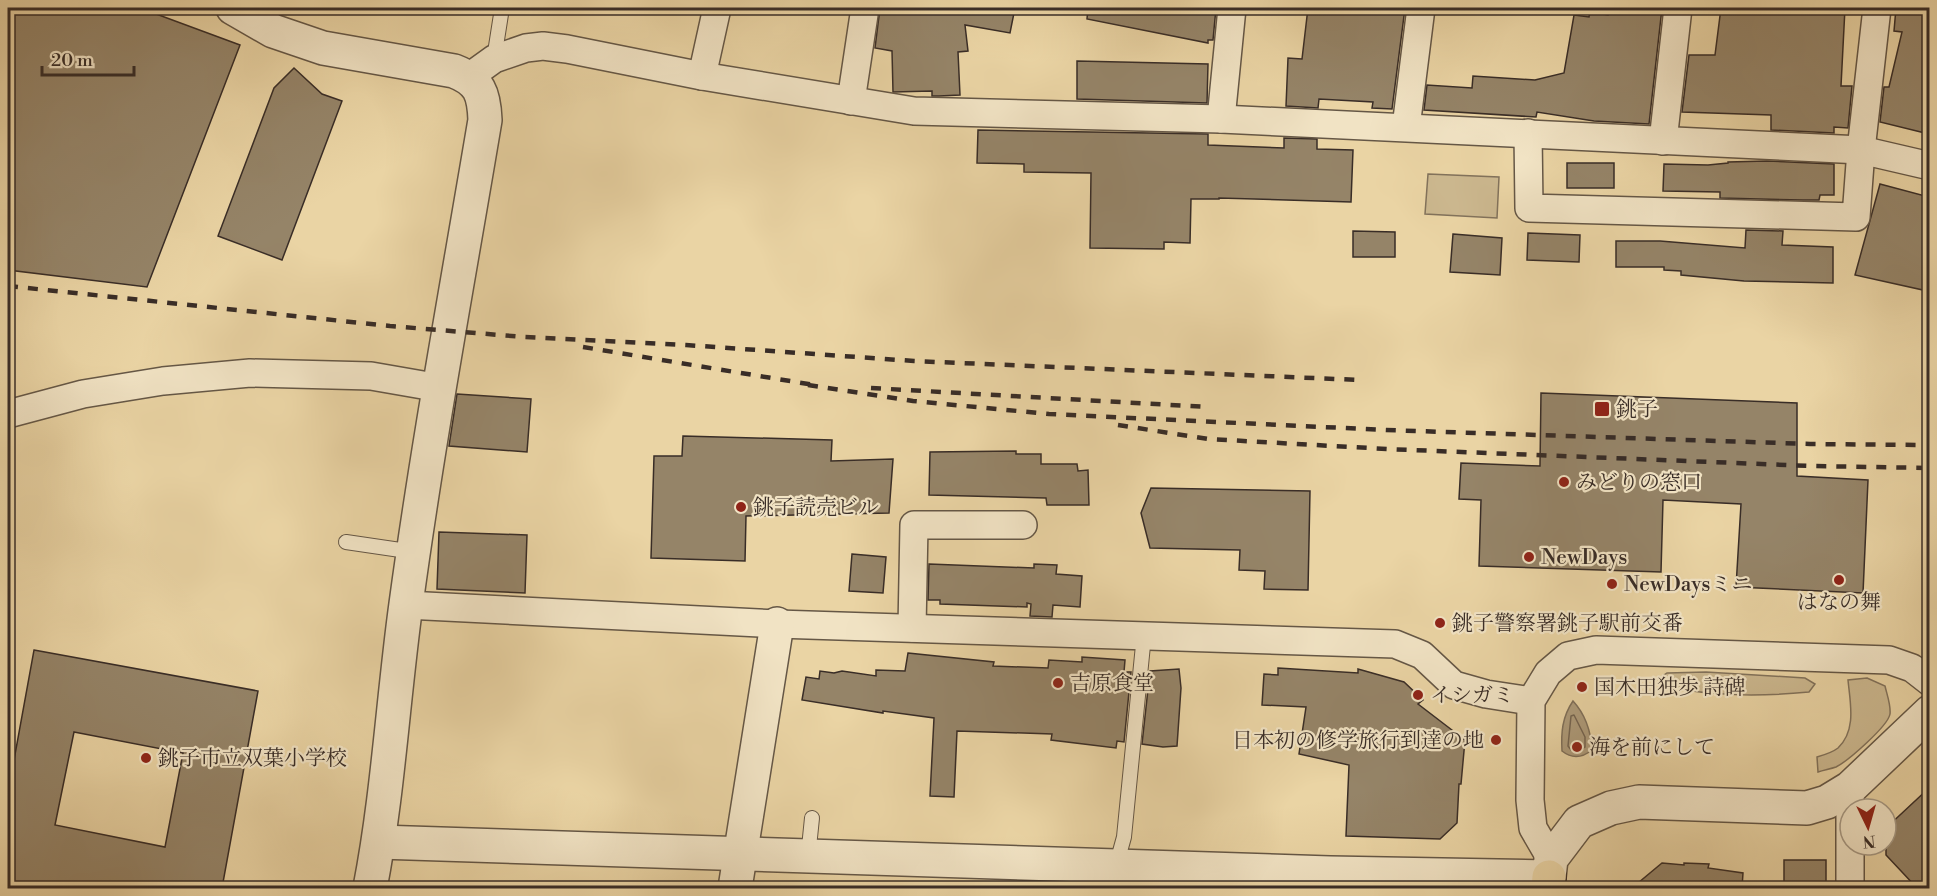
<svg xmlns="http://www.w3.org/2000/svg" width="1937" height="896" font-family="'Libre Bodoni','Noto Serif JP',serif">
	<style>
		.green { fill: #ccb88f; stroke: #82725b; stroke-width: 1.5 }
		.water { fill: #ae9b7a; stroke: #7f6f59; stroke-width: 1.5 }
		.lines { fill: none; stroke-linecap: round; stroke-linejoin: round }
		.shore { stroke: #746450; stroke-width: 1.5 }
		.building { fill: #958468; stroke: #392d27; stroke-width: 1.5; fill-rule: evenodd }
		.service-casing { stroke: #655746; stroke-width: 16 }
		.minor-casing { stroke: #655746; stroke-width: 30 }
		.tertiary-casing { stroke: #655746; stroke-width: 36 }
		.primary-casing { stroke: #392d27; stroke-width: 36 }
		.service { stroke: #f1e3c4; stroke-width: 14 }
		.minor { stroke: #f1e3c4; stroke-width: 27 }
		.tertiary { stroke: #f1e3c4; stroke-width: 33 }
		.primary { stroke: #ead4a4; stroke-width: 33 }
		.rail { stroke: #392d27; stroke-width: 4.5; stroke-dasharray: 10 10; stroke-linecap: butt }
		.poi-dot { fill: #8f2418; stroke: #f1e3c4; stroke-width: 2 }
		.labels { text-anchor: middle; stroke-width: 4.5; stroke-linejoin: round; paint-order: stroke }
		.poi-label { font-size: 21px; fill: #392d27; stroke: #f1e3c4; text-anchor: start }
	</style>
	<rect width="100%" height="100%" fill="#ead4a4"/>
	<filter id="stains"><feTurbulence type="fractalNoise" baseFrequency=".00333" numOctaves="4"/><feColorMatrix values="0 0 0 0 .2 0 0 0 0 .09 0 0 0 0 .02 0 0 0 .5 -.17"/></filter>
	<radialGradient id="worn" r=".72"><stop offset=".6" stop-color="#630" stop-opacity="0"/><stop offset="1" stop-color="#630" stop-opacity=".3"/></radialGradient>
	<!-- green -->
	<g class="green">
		<path d="M1428,174L1499,177L1497,218L1425,214Z"/>
		<path d="M1706,672L1805,678L1815,684L1809,692C1756,697 1713,696 1661,686L1658,679L1667,673Z"/>
		<path d="M1867,678L1885,686C1887,695 1891,705 1890,714C1888,726 1848,761 1836,767C1830,769 1824,770 1818,772L1817,757C1824,755 1833,752 1838,748C1857,730 1850,702 1848,680Z"/>
	</g>
	<!-- water -->
	<path class="water" d="M1573,701C1585,714 1591,732 1592,750C1582,758 1572,759 1562,751C1561,733 1562,717 1573,701Z"/>
	<g class="lines">
		<!-- shore -->
		<path class="shore" d="M1574,715L1585,737V747L1577,751L1571,750L1568,746L1571,716Z"/>
	</g>
	<!-- building -->
	<g class="building">
		<path d="M8,8H140L240,45L147,287L8,270Z"/>
		<path d="M880,8H1015L1010,33L965,25L968,51L958,52L960,95L939,96H932V91L893,92L892,51L875,48Z"/>
		<path d="M1088,8H1216L1213,40H1208V43L1087,19Z"/>
		<path d="M1308,8H1405L1392,109L1372,108L1373,102L1319,99L1318,108L1286,106L1288,58L1302,59Z"/>
		<path d="M1609,8H1662L1649,124L1594,121L1537,112L1536,117L1424,110L1427,85L1472,88L1473,76L1535,80L1564,73L1574,15L1589,17L1590,12L1608,15Z"/>
		<path d="M1721,8H1845L1841,86H1852L1848,128L1834,127V133L1771,130V115L1682,112L1689,55H1715Z"/>
		<path d="M1896,8H1929V134L1880,122L1884,87H1889L1902,32L1894,31Z"/>
		<path d="M1077,61L1208,64L1207,103L1077,99Z"/>
		<path d="M294,68L322,94L342,101L282,260L218,236L274,88Z"/>
		<path d="M978,130L1208,134V145L1284,148V138L1317,139V149L1353,150L1351,202L1219,198V199H1191L1190,243L1164,242V249L1090,248L1091,173L1024,172V164L977,163Z"/>
		<path d="M1767,161L1834,164V195H1820L1819,200H1803L1720,198V192L1663,191L1664,164L1708,165L1728,163V162Z"/>
		<rect x="1567" y="163" width="47" height="25"/>
		<path d="M1880,184L1929,197V287L1924,285L1923,290L1855,275Z"/>
		<path d="M1746,230L1783,231L1782,245L1833,247V283L1744,281L1681,275V271L1664,270V267H1616V241H1660L1745,248Z"/>
		<path d="M1353,231L1395,232V257H1353Z"/>
		<path d="M1528,233L1580,235L1579,262L1527,260Z"/>
		<path d="M1453,234L1502,238L1500,275L1450,272Z"/>
		<path d="M1541,393L1797,403V476L1868,480L1863,593L1736,587L1741,504L1663,500L1661,572L1479,566L1481,500L1459,499L1461,463L1540,466Z"/>
		<path d="M457,394L531,399L527,452L449,446Z"/>
		<path d="M683,436L832,440L831,461L893,459L889,513L746,516L745,561L651,558L654,456H682Z"/>
		<path d="M1016,451V454H1041V464H1077L1078,471L1088,470L1089,505H1047L1046,498L929,495L930,452Z"/>
		<path d="M1151,488L1310,491L1308,590L1264,589L1265,571L1239,570L1240,550L1150,548L1141,513Z"/>
		<path d="M439,532L527,535L525,593L437,589Z"/>
		<path d="M852,554L886,557L883,593L849,591Z"/>
		<path d="M929,564L1034,568V564L1057,565L1056,574L1082,576L1080,607L1053,605L1052,617L1030,616L1031,604L1027,603V607L940,604V600H928Z"/>
		<path d="M34,650L258,691L222,888H50L8,881V793ZM74,732L183,753L165,847L55,825Z"/>
		<path d="M908,653L994,662L993,666L1048,668L1049,660L1082,662V657L1125,660L1124,672H1131L1124,742L1117,741L1116,748L1051,740L1052,734L957,731L954,797L930,796L934,718L883,711V713L802,700L806,677L819,679L820,671L834,673L842,671L876,676V670L905,671Z"/>
		<path d="M1278,668L1358,673V669L1404,682L1423,700L1418,704L1465,740L1461,784H1459L1457,823L1440,839L1346,836L1349,765L1299,754L1306,707L1262,705L1264,674L1278,675Z"/>
		<path d="M1179,669L1181,688L1177,746L1163,747L1142,744L1150,671Z"/>
		<path d="M1929,788V888H1917L1886,855V828Z"/>
		<rect x="1784" y="860" width="42" height="28"/>
		<path d="M1662,863L1684,865V863L1709,864L1708,868L1743,873L1742,888H1632Z"/>
	</g>
	<g class="lines">
		<defs>
			<g id="service">
				<path d="M494,59L502,8"/>
				<path d="M346,542L414,552"/>
				<path d="M808,857L812,818"/>
				<path d="M1116,866L1124,837L1144,635"/>
			</g>
			<g id="minor">
				<path d="M702,76L717,8"/>
				<path d="M469,77L494,59L526,48L543,46L567,49L702,76L914,111L1221,119L1861,150L1930,166"/>
				<path d="M851,101L865,8"/>
				<path d="M1221,119L1232,8"/>
				<path d="M1406,127L1421,8"/>
				<path d="M1528,133L1529,208L1856,217L1861,150L1877,8"/>
				<path d="M1663,141L1678,8"/>
				<path d="M8,414L83,394L163,381L250,373L371,376L440,388"/>
				<path d="M406,605L777,624L1395,644L1422,655L1454,685L1486,694L1531,701"/>
				<path d="M912,628L914,525H1023"/>
				<path d="M1850,788V888"/>
				<path d="M1551,859L1533,828L1530,800L1531,701L1548,673L1568,656L1596,650L1889,660L1912,668L1930,682"/>
			</g>
			<g id="tertiary">
				<path d="M233,8L273,31L323,48L454,71C480,81 484,94 485,120C458,281 428,442 406,604C393,699 388,795 370,888"/>
				<path d="M379,842L1330,873L1549,877L1551,859L1579,822L1611,808L1639,802L1807,808L1827,802L1850,788L1930,712"/>
				<path d="M735,888L777,624"/>
			</g>
			<path id="primary" d="M1548,888L1549,877"/>
		</defs>
		<!-- service casing -->
		<use href="#service" class="service-casing"/>
		<!-- minor casing -->
		<use href="#minor" class="minor-casing"/>
		<!-- tertiary casing -->
		<use href="#tertiary" class="tertiary-casing"/>
		<!-- primary casing -->
		<use href="#primary" class="primary-casing"/>
		<!-- service -->
		<use href="#service" class="service"/>
		<!-- minor -->
		<use href="#minor" class="minor"/>
		<!-- tertiary -->
		<use href="#tertiary" class="tertiary"/>
		<!-- primary -->
		<use href="#primary" class="primary"/>
		<!-- rail -->
		<g class="rail">
			<path d="M8,286L390,326L524,337L686,345L914,361L1360,380"/>
			<path d="M583,347L814,385"/>
			<path d="M808,385L913,401L1049,414L1386,430L1810,444L1930,445"/>
			<path d="M871,388L1208,407"/>
			<path d="M1118,425L1208,439L1387,449L1811,466L1930,468"/>
		</g>
	</g>
	<!-- markers -->
	<g class="poi-dot">
		<rect x="1594" y="401" width="16" height="16" rx="3"/>
		<circle cx="1564" cy="482" r="6"/>
		<circle cx="741" cy="507" r="6"/>
		<circle cx="1529" cy="557" r="6"/>
		<circle cx="1839" cy="580" r="6"/>
		<circle cx="1612" cy="584" r="6"/>
		<circle cx="1440" cy="623" r="6"/>
		<circle cx="1058" cy="683" r="6"/>
		<circle cx="1582" cy="687" r="6"/>
		<circle cx="1418" cy="695" r="6"/>
		<circle cx="1496" cy="740" r="6"/>
		<circle cx="1577" cy="747" r="6"/>
		<circle cx="146" cy="758" r="6"/>
	</g>
	<g class="labels">
		<!-- poi labels -->
		<g class="poi-label">
			<text x="1616" y="416">銚子</text>
			<text x="1576" y="489">みどりの窓口</text>
			<text x="753" y="514">銚子読売ビル</text>
			<text x="1541" y="564">NewDays</text>
			<text x="1624" y="591">NewDaysミニ</text>
			<text x="1839" y="609" text-anchor="middle">はなの舞</text>
			<text x="1452" y="630">銚子警察署銚子駅前交番</text>
			<text x="1070" y="690">吉原食堂</text>
			<text x="1594" y="694">国木田独歩 詩碑</text>
			<text x="1430" y="702">イシガミ</text>
			<text x="1484" y="747" text-anchor="end">日本初の修学旅行到達の地</text>
			<text x="1589" y="754">海を前にして</text>
			<text x="158" y="765">銚子市立双葉小学校</text>
		</g>
	</g>
	<!-- margin -->
	<rect width="1937" height="896" fill="none" stroke="#ead4a4" stroke-width="30"/>
	<rect x="9" y="9" width="1919" height="878" fill="none" stroke="#392d27" stroke-width="3"/>
	<rect x="15" y="15" width="1907" height="866" fill="none" stroke="#392d27" stroke-width="1.5"/>
	<!-- north arrow -->
	<g transform="translate(1868 827) rotate(175)"><circle r="28" fill="#f1e3c4" stroke="#a79a85" stroke-width="1.5"/>
	<path d="M0-4.5L10 22L0 15L-10 22Z" fill="#8f2418"/>
	<text y="-9" font-size="16" font-weight="bold" text-anchor="middle" fill="#392d27">N</text>
	</g>
	<!-- scale -->
	<path d="M42 66v9h92v-9" fill="none" stroke="#392d27" stroke-width="3"/>
	<text x="51" y="66" font-size="18" fill="#392d27" stroke="#f1e3c4" stroke-width="4.5" paint-order="stroke">20 m</text>
	<rect width="100%" height="100%" filter="url(#stains)"/>
	<rect width="100%" height="100%" fill="url(#worn)"/>
</svg>
